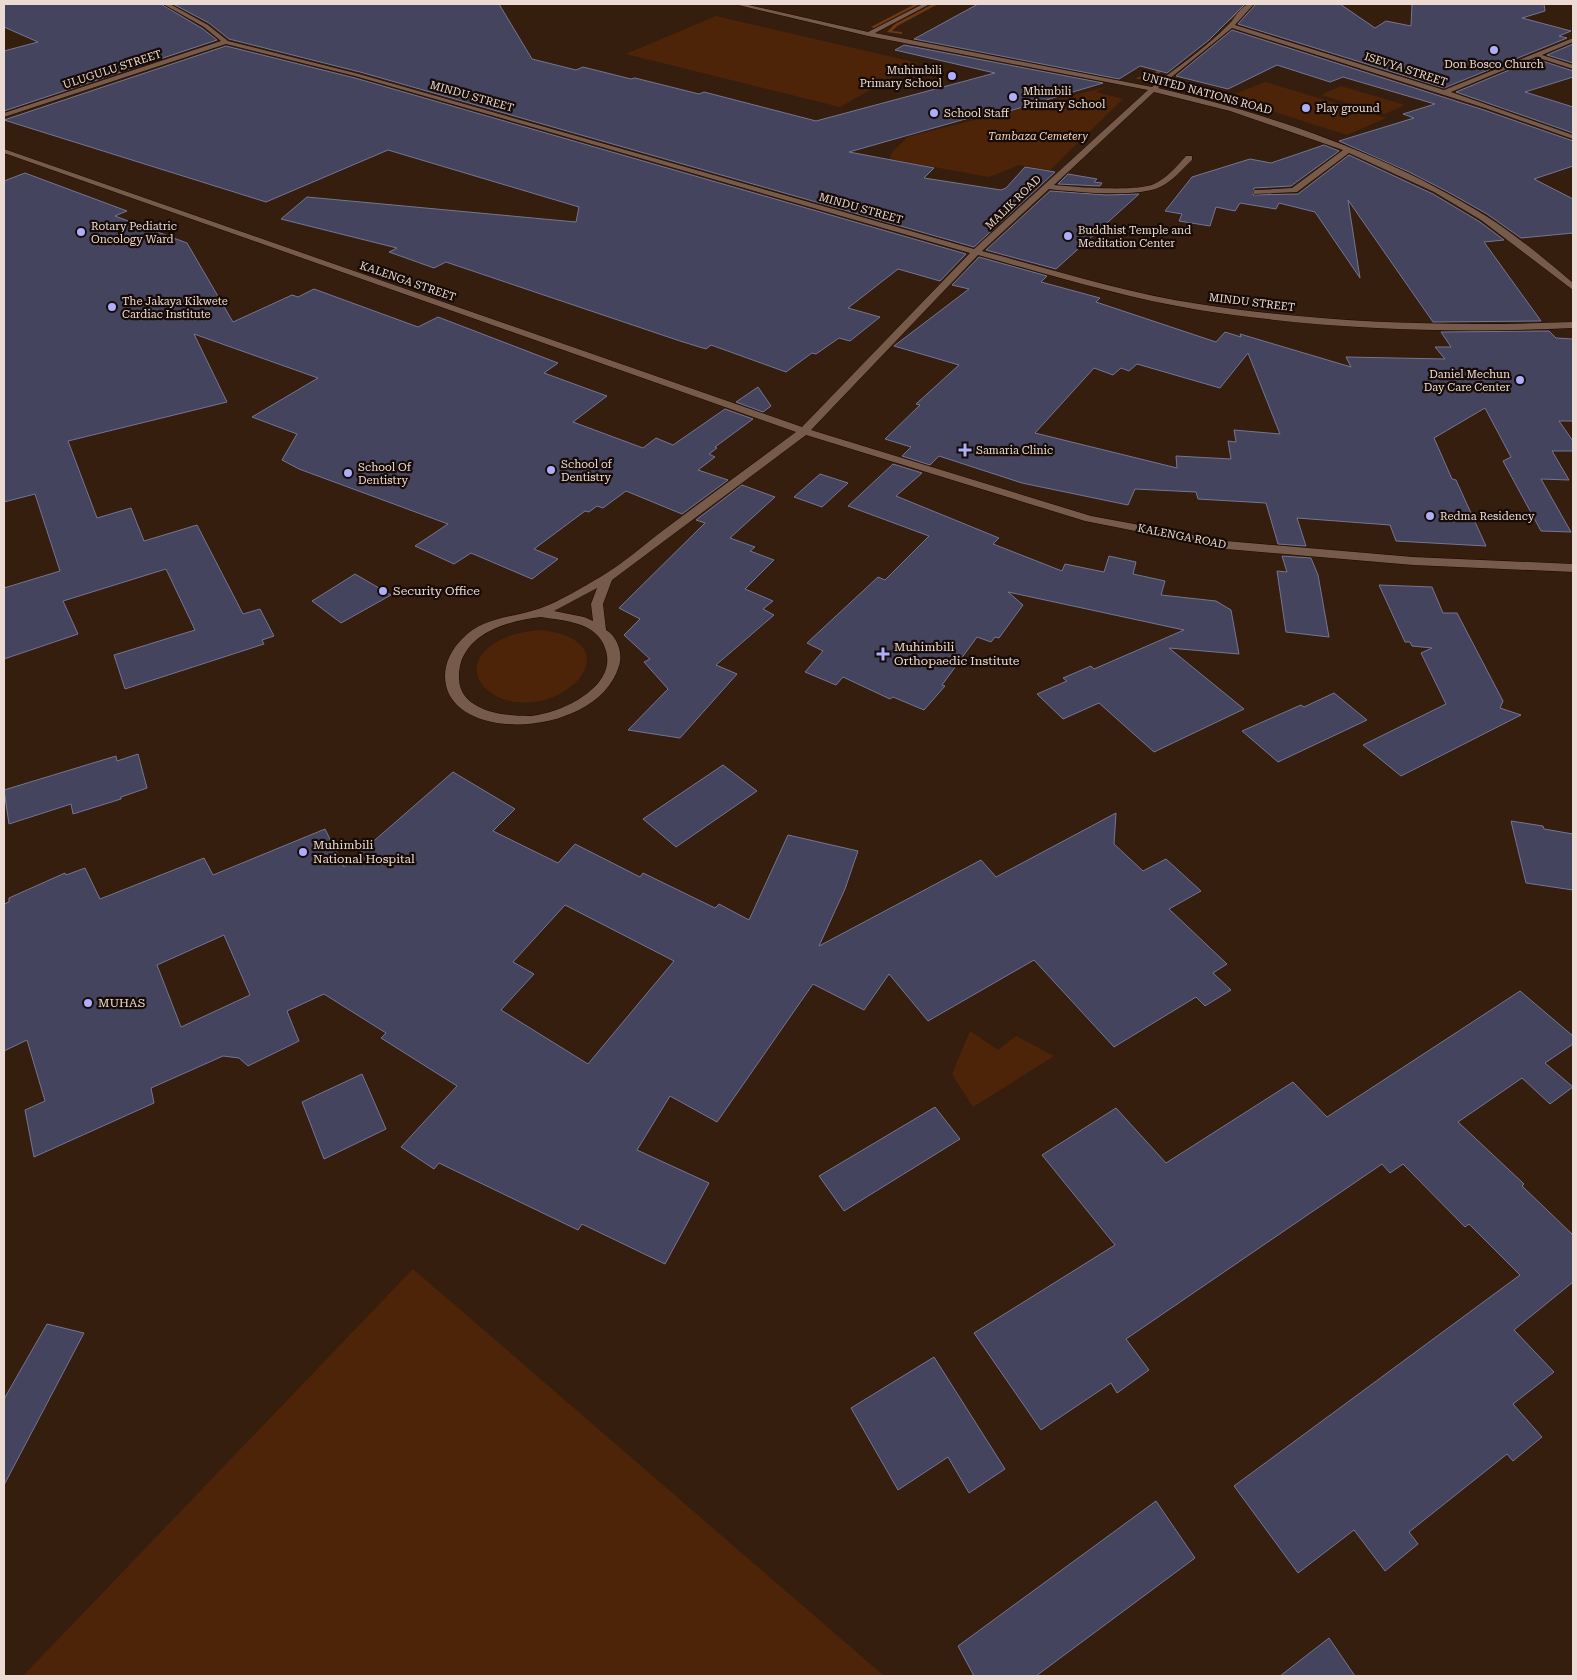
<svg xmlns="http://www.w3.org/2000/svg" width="1577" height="1680" font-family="'Roboto Serif',serif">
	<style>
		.green { fill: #4d2407 }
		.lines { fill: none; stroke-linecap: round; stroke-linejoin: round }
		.stream { fill: #703913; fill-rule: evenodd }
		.building { fill: #44445f; stroke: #747592; fill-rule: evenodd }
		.minor-casing { stroke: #1d0700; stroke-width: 1 }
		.minor { fill: #765a4a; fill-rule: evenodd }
		.poi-dot { fill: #aeaefa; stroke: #160b06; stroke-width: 2 }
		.labels { text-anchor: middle; stroke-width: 4.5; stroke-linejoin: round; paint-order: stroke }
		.far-poi-label { font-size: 11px; fill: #ecdbd2; stroke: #160b06; text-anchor: start }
		.far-street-label { font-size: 11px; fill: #ecdbd2; stroke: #160b06 }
		.far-park-label { font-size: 11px; font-style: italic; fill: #f5d1bd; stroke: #160b06 }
		.poi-label { font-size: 12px; fill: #ecdbd2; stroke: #160b06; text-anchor: start }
	</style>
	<rect width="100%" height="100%" fill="#361e0f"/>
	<!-- green -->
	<g class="green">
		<path d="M716,16L918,63L840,107L626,54Z"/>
		<path d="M1265,82L1386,118L1347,135L1227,97Z"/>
		<path d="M1341,86L1405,105L1385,114L1321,95Z"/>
		<path d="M1106,87L1096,92L1123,99L1050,170L1019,165L989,177L890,159L891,154L907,137Z"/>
		<path d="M542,630C633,642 567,717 506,700C476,691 464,662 495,643C510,634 525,631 542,630Z"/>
		<path d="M970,1031L998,1050L1016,1036L1054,1056L973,1107L952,1074Z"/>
		<path d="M413,1269L884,1676H23Z"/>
	</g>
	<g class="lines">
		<!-- stream -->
		<g class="stream">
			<path d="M915,4H920L874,28L871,27Z"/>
			<path d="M933,4H938L897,26L892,31L902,32V34L887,32L895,24Z"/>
			<path d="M1246,4H1250L1223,26H1221V24Z"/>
			<path d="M1168,62L1172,63L1156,76L1138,79L1136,78L1153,74Z"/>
		</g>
	</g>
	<!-- building -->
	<g class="building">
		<path d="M4,4H161L203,29L217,40L4,111V51L38,42L4,27Z"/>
		<path d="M173,4H499L532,59L576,70L583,67L631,79L635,78L699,94L704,92L816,121L995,73L895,50L904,45L1103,83L996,115L990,112L849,152L934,168L924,178L1001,190L1006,188L1025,167L1055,172L974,247L360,72L229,39L209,23Z"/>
		<path d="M978,4H1245L1209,40L1167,73L1140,66L1119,79L914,39Z"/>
		<path d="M1256,4H1340L1375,28L1386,21L1411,26L1412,4H1544L1545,11L1522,18L1571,31L1559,36L1567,38L1444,88L1238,24Z"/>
		<path d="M1232,30L1484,110L1573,141V166L1534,179L1573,199V233L1521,238L1487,214L1448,192L1409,172L1339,141L1414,118L1403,114L1435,104L1343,77L1330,82L1277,65L1228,89L1176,76Z"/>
		<path d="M1573,44V63L1547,55Z"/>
		<path d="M226,46L355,78L966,254L940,281L898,269L848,308L880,317L850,341L839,338L816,354L812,353L786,372L711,345L706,349L680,341L446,262L434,268L389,252L397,248L281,219L307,197L576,222L579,207L388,150L266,202L4,120Z"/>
		<path d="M1536,59L1573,71V77L1525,92L1573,107V133L1456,92Z"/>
		<path d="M1324,145L1339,151L1291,186L1254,188L1253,195L1298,194L1349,155L1433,194L1480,222L1504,240L1484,242L1541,321L1433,322L1348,200L1360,278L1315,212L1279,203L1276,209L1240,203L1235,211L1216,207L1210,226L1179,221L1182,214L1165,211L1192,177L1250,159L1271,163Z"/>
		<path d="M25,173L127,211L115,216L187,243L233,322L292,295L298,297L314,289L418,327L438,317L558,363L544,373L607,396L573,422L643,448L656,438L673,445L725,409L753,419L715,447L717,448L709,454L715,457L698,470L728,480L682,514L626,491L603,508L597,506L589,512L585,511L534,549L558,559L532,579L471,553L454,564L415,546L448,524L299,469L282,460L297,434L252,417L318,378L194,334L227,402L68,441L97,518L131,508L144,541L197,525L243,614L260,609L274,636L262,640L264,644L125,689L114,655L195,630L166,569L63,601L78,634L4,659V588L60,571L35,494L4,502V181Z"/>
		<path d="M1068,174L1097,179L1094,182L1102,183L1100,186L1058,184Z"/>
		<path d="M1050,191L1106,195L1139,194L1056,269L986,250Z"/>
		<path d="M979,257L1047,276L1041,282L1100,298L1096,302L1216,342L1225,332L1241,337L1240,334L1351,367L1346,357L1445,359L1435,347H1451L1441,332L1549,331L1556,338L1573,339V421H1559L1573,441V451H1552L1569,480L1541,479L1571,532L1541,531L1503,461L1511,457L1485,408L1434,438L1452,479L1456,480L1486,546L1396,541L1390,525L1297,518L1306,546L1278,544L1266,503L1198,499L1196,492L1135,489L1128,505L1022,483L939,456L930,465L902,456L911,447L885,439L920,405L916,404L959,365L894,346L969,289L952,285ZM1248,353L1280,434L1234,430L1236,442L1228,441L1231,459L1176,456L1177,468L1035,433L1094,368L1113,375L1121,368L1129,371L1137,364L1220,388Z"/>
		<path d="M758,387L771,406L763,412L736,402Z"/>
		<path d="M893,464L922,473L896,496L999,538L993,544L1062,571L1065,564L1104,572L1109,556L1136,562L1133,574L1165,581L1161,595L1216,601L1231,610L1239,654L1169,648L1244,709L1154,752L1099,703L1063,719L1037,694L1067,681L1063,678L1091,666L1094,669L1184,630L1008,592L1023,605L999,638L995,637L991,642L977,637L942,685L945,686L924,710L893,697L890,699L843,677L836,685L805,672L823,651L807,643L878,577L885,580L929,536L848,506Z"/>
		<path d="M820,474L848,483L822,507L794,497Z"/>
		<path d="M742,485L775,497L730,538L755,547L750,551L774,560L745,589L773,601L763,609L774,615L716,665L737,674L680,738L628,730L668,689L644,662L650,659L624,635L640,619L619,608L705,523L696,520Z"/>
		<path d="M1282,556L1311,558L1318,575L1329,637L1286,632L1277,571L1287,572Z"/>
		<path d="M355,574L391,595L341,623L312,601Z"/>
		<path d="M1379,585L1432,587L1443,613H1457L1503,701L1500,708L1521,715L1401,776L1363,745L1446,704L1421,653L1432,648L1412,646L1410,642H1405Z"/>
		<path d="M1334,693L1367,720L1278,762L1242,731L1301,705L1304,707Z"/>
		<path d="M138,754L147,788L121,797V799L73,814L71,804L9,824L4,790L116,756L117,761Z"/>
		<path d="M723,765L757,791L676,847L643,819Z"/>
		<path d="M453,772L515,809L493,831L558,863L575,844L640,877L643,873L715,908L719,904L749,920L788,835L858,851L845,889L819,946L981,860L996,877L1116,813L1114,844L1143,871L1166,859L1201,891L1169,909L1227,964L1213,973L1231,990L1205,1006L1196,997L1114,1047L1034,960L928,1021L889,974L864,1010L813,984L717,1122L670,1096L637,1150L709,1183L665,1264L582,1224L578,1230L439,1163L434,1169L401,1147L457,1086L381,1038L386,1033L324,994L287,1011L299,1041L248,1066L239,1058L223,1056L151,1088L154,1103L34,1157L25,1110L45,1101L27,1040L4,1051V904L9,902V898L65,873L66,875L85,868L100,899L204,858L213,875L325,829L344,867ZM565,905L674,961L588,1064L501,1010L534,974L513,962ZM224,935L250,995L181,1027L157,965Z"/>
		<path d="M1511,821L1543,826L1544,829L1573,834V890L1526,883Z"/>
		<path d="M1520,991L1573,1036V1044L1545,1063L1573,1087L1550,1104L1522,1078L1458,1122L1524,1184L1522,1186L1573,1235V1282L1514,1330L1554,1372L1513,1404L1542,1437L1513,1461L1507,1454L1409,1532L1418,1544L1385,1571L1354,1530L1298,1573L1234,1486L1520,1275L1469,1224L1465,1227L1403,1164L1390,1173L1382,1164L1126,1339L1149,1370L1117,1393L1111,1383L1041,1430L974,1333L1115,1245L1042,1155L1116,1108L1166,1163L1293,1082L1327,1117Z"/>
		<path d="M362,1074L386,1129L324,1159L302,1102Z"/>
		<path d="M935,1107L960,1139L844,1211L819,1176Z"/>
		<path d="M47,1324L84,1333L4,1485V1399Z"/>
		<path d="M934,1357L1005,1469L969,1493L948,1457L898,1490L851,1408Z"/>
		<path d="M1156,1501L1195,1558L1036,1676H974L958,1646Z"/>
		<path d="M1329,1638L1355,1676H1280Z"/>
	</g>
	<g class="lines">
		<defs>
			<path id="minor" d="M163,4H170L208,25L228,41L359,74L974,249L1148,90L868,36L734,4H744L868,32L923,4H930L875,33L1152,87C1177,67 1206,48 1228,25C1237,17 1240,3 1254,4L1235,25L1444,90L1573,38V42L1542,55L1573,65V69L1536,57L1451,92L1573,135V139L1485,108L1232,28L1158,88C1273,115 1385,153 1486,216C1517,236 1545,259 1573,283V290L1481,220L1434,192L1349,153L1297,192L1254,194V190H1257L1292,188L1343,150L1230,111L1154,92L1054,185C1075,187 1136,192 1154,184C1167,178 1177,166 1186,156H1192V160C1182,169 1173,181 1160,187C1138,198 1075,192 1049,189L982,251C1054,270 1126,293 1199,304C1323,323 1448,327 1573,322V328C1449,334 1322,329 1199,310C1124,298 1051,275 978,255L811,430L1091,516L1226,541L1413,557L1573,564V572L1413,565L1226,549L1085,521L806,435L612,580L603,604L606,630C618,637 623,654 619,666C597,739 445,745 445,676C445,662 452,649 462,639C483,617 511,618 538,609C555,604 585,586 602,576C624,563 645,544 665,529C709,496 753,464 796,432L4,153V149L802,427L970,253L355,76L226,44L4,117V113L221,41L204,27ZM597,588L591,604L593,621L584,617L554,611ZM541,617C553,619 566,620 578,624C590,627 602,637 605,648C620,687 558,715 528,716C513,716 492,714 479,707C467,701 459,692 459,678C458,635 506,621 541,617Z"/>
		</defs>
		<!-- minor casing -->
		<use href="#minor" class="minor-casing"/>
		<!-- minor -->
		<use href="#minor" class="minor"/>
	</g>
	<!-- markers -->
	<g class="poi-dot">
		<circle cx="1494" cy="50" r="5"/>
		<circle cx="952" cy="76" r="5"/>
		<circle cx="1013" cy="97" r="5"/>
		<circle cx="1306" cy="108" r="5"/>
		<circle cx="934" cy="113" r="5"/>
		<circle cx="81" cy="232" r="5"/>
		<circle cx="1068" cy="236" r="5"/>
		<circle cx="112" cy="307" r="5"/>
		<circle cx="1520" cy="380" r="5"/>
		<path d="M962.5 442.5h5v5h5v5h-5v5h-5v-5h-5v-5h5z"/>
		<circle cx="551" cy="470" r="5"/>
		<circle cx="348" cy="473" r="5"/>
		<circle cx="1430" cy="516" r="5"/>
		<circle cx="383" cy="591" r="5"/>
		<path d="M880.5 646.5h5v5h5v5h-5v5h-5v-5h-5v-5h5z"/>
		<circle cx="303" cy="852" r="5"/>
		<circle cx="88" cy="1003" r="5"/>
	</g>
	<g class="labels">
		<!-- far-poi labels -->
		<g class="far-poi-label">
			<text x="1494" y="68" text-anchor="middle">Don Bosco Church</text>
			<text x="942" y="74" text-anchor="end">Muhimbili<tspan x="942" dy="13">Primary School</tspan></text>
			<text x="1023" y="95">Mhimbili<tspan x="1023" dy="13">Primary School</tspan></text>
			<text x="1316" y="112">Play ground</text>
			<text x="944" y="117">School Staff</text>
			<text x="91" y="230">Rotary Pediatric<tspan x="91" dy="13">Oncology Ward</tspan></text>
			<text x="1078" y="234">Buddhist Temple and<tspan x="1078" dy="13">Meditation Center</tspan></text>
			<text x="122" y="305">The Jakaya Kikwete<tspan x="122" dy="13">Cardiac Institute</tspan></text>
			<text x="1510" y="378" text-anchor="end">Daniel Mechun<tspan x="1510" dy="13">Day Care Center</tspan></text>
			<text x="976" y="454">Samaria Clinic</text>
			<text x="561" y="468">School of<tspan x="561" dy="13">Dentistry</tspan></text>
			<text x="358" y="471">School Of<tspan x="358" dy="13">Dentistry</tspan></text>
			<text x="1440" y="520">Redma Residency</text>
		</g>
		<!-- far-street labels -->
		<g class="far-street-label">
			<text transform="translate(112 69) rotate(-18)" y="4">ULUGULU STREET</text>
			<text transform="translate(1406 69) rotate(18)" y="4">ISEVYA STREET</text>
			<text transform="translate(1207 93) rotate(15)" y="4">UNITED NATIONS ROAD</text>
			<text transform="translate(472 96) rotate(16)" y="4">MINDU STREET</text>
			<text transform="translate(1013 202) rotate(-44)" y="4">MALIK ROAD</text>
			<text transform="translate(861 208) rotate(16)" y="4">MINDU STREET</text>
			<text transform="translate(408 281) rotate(19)" y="4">KALENGA STREET</text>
			<text transform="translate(1252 302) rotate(7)" y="4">MINDU STREET</text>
			<text transform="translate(1182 536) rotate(11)" y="4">KALENGA ROAD</text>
		</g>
		<!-- far-park labels -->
		<g class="far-park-label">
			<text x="1038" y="140">Tambaza Cemetery</text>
		</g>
		<!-- poi labels -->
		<g class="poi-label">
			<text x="393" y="595">Security Office</text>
			<text x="894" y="651">Muhimbili<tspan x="894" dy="14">Orthopaedic Institute</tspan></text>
			<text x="313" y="849">Muhimbili<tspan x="313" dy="14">National Hospital</tspan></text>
			<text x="98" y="1007">MUHAS</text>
		</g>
	</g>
	<!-- border -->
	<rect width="1577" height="1680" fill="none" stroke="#ecdbd2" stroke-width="10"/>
</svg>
